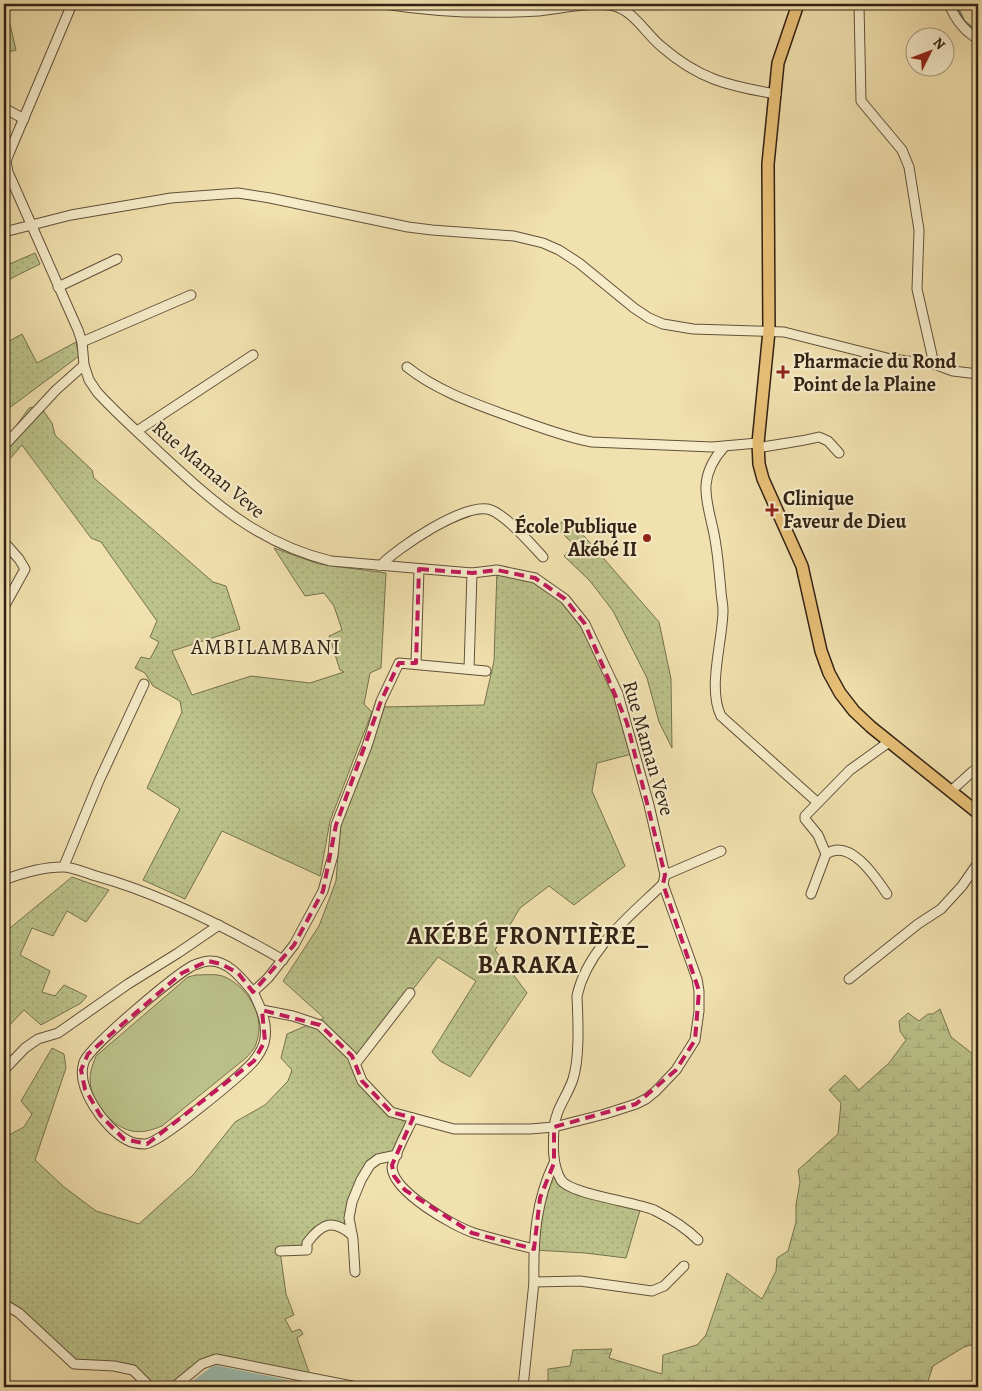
<svg xmlns="http://www.w3.org/2000/svg" width="982" height="1391" font-family="Alegreya,serif">
	<style>
		.grass { fill: url(#grass-dots); stroke: #76724f }
		.wetland { fill: url(#wetland-marsh); stroke: #76724f }
		.green { fill: #bbc28a; stroke: #76724f }
		.lines { fill: none; stroke-linecap: round; stroke-linejoin: round }
		.stream { stroke: #717e72; stroke-width: 2.5 }
		.river { stroke: #9bbcb0; stroke-width: 15 }
		.minor-casing { stroke: #62513a; stroke-width: 11 }
		.major-casing { stroke: #322114; stroke-width: 14 }
		.minor { stroke: #f6ecca; stroke-width: 9 }
		.major { stroke: #e8c077; stroke-width: 11 }
		.marked { fill: none; stroke: #c2185b; stroke-width: 4; stroke-dasharray: 10 6; stroke-linejoin: round }
		.poi-dot { fill: #8f2418; stroke: #f6ecca; stroke-width: 2 }
		.labels { text-anchor: middle; stroke-width: 4.5; stroke-linejoin: round; paint-order: stroke }
		.poi-label { font-size: 20px; font-weight: bold; fill: #322114; stroke: #f6ecca; text-anchor: start }
		.street-label { font-size: 20px; fill: #322114; stroke: #f6ecca }
		.neighbourhood-label { font-size: 21px; letter-spacing: 1px; fill: #322114; stroke: #f6ecca }
		.district-label { font-size: 25px; font-weight: bold; letter-spacing: 1px; fill: #322114; stroke: #f6ecca }
	</style>
	<defs>
		<pattern id="grass-dots" width="8" height="8" patternUnits="userSpaceOnUse" patternTransform="scale(1.25)"><rect width="8" height="8" fill="#bbc28a"/><path d="M2 2h.1M6 6h.1" fill="none" stroke="#a1a676" stroke-width="1.8" stroke-linecap="round"/></pattern>
		<pattern id="wetland-marsh" width="20" height="14" patternUnits="userSpaceOnUse" patternTransform="scale(1.25)"><rect width="20" height="14" fill="#bbc28a"/><path d="M1 5h8M5 5V1M11 12h8M15 12V8" fill="none" stroke="#a1a676"/></pattern>
	</defs>
	<rect width="100%" height="100%" fill="#f1e1ae"/>
	<filter id="stains"><feTurbulence type="fractalNoise" baseFrequency=".004" numOctaves="4"/><feColorMatrix values="0 0 0 0 .2 0 0 0 0 .09 0 0 0 0 .02 0 0 0 .5 -.17"/></filter>
	<radialGradient id="worn" r=".72"><stop offset=".6" stop-color="#630" stop-opacity="0"/><stop offset="1" stop-color="#630" stop-opacity=".3"/></radialGradient>
	<!-- grass -->
	<g class="grass">
		<path d="M35,253L40,264L4,282L5,266Z"/>
		<path d="M22,334L37,363L76,342L79,356L4,412V344Z"/>
		<path d="M40,406L52,423L55,435L92,470L94,478L213,582L226,586L240,629L172,651L192,695L251,676L310,683L344,672L340,670L329,636L342,630L334,606L324,593L305,596L274,548L319,564L386,573L381,668L370,673L364,704L372,712L330,821L320,876L222,831L185,899L143,880L180,809L147,788L182,712L180,701L153,686L145,673L135,668L141,657L150,659L159,642L150,637L157,621L101,542L91,538L22,445L7,462L4,460V443L29,408Z"/>
		<path d="M562,521L584,536L659,622L671,679L672,748L659,722L647,678L613,611L590,581L564,556L574,545L558,529Z"/>
		<path d="M497,570L535,578L565,599L585,624L613,682L632,754L597,763L592,791L625,866L574,905L549,886L520,908L495,950L527,993L470,1077L440,1061L432,1052L476,981L438,957L356,1063L362,1081L391,1112L413,1118L397,1155L378,1159L352,1202V1235L323,1226L307,1250L280,1251L286,1294L294,1315L285,1319L292,1332L300,1329L303,1334L297,1338L311,1378L216,1359L174,1387H150L133,1370L74,1364L4,1304V1135L7,1136L24,1127L32,1114L21,1101L52,1048L64,1054L66,1068L35,1160L64,1187L96,1211L139,1224L193,1175L235,1122L265,1105L288,1081L292,1070L281,1058L287,1034L324,1018L283,981L319,926L336,881L340,828L383,707L484,705L494,661Z"/>
		<path d="M72,877L109,890L86,922L67,911L53,936L32,928L20,955L50,971L42,992L55,996L64,985L87,996L81,1003L41,1025L24,1010L4,1031V933Z"/>
		<path d="M554,1163L562,1182L641,1207L626,1258L585,1253L534,1250L537,1222Z"/>
	</g>
	<!-- wetland -->
	<path class="wetland" d="M940,1009L951,1037L978,1058V1343L964,1347L933,1366L926,1387H548V1369L570,1366L573,1350L612,1349L609,1358L662,1374L663,1355L697,1345L706,1335L727,1273L762,1299L776,1271L777,1258L788,1251L796,1222V1205L800,1182L798,1170L838,1134L841,1103L829,1090L845,1075L859,1090L889,1063L906,1040L900,1031L899,1021L908,1013L919,1021L928,1014H933Z"/>
	<!-- green -->
	<g class="green">
		<path d="M8,16L16,50L4,53V17Z"/>
		<path d="M196,975C205,975 219,973 227,978C250,990 266,1018 256,1044C255,1049 250,1053 247,1057L162,1126C152,1130 143,1133 132,1131C108,1126 85,1095 91,1071C92,1066 94,1061 96,1056L188,977Z"/>
	</g>
	<g class="lines">
		<!-- stream -->
		<path class="stream" d="M956,4L964,21L978,33"/>
		<!-- river -->
		<path class="river" d="M197,1387L216,1373L285,1387"/>
		<defs>
			<g id="minor">
				<path d="M72,4L10,151L6,161L8,172L78,330L82,342L84,365L89,380L97,392C117,414 139,433 160,453C213,502 259,544 331,561L472,573L497,570L535,578L565,599L585,624L618,694L649,805L665,875L663,884"/>
				<path d="M384,4C434,12 487,14 539,11C559,9 595,1 614,6C634,11 646,34 662,47C699,79 728,86 776,94"/>
				<path d="M859,4L861,101L902,150L909,167L919,230L917,289L934,364"/>
				<path d="M949,4C955,19 964,31 978,39"/>
				<path d="M4,108L24,119"/>
				<path d="M4,232L71,215L171,198L238,193L270,198L408,227L432,230L514,236L543,243L559,250L579,263L634,308L649,318L663,324L693,329L784,332L891,359L934,364L953,371L978,374"/>
				<path d="M58,287L117,259"/>
				<path d="M82,342L191,295"/>
				<path d="M407,367C437,391 476,404 511,417C537,426 564,437 592,442L712,447L758,443"/>
				<path d="M137,431L253,355"/>
				<path d="M4,446L56,390L84,365"/>
				<path d="M724,447C715,457 707,471 706,485C705,501 711,518 714,534C718,553 719,572 721,591C721,597 723,603 723,610C723,640 707,688 721,716L817,802"/>
				<path d="M758,448C778,444 799,442 819,437L828,441L839,453"/>
				<path d="M4,542L19,559L25,569L4,607"/>
				<path d="M380,566C397,548 466,501 491,510C507,516 531,544 543,557"/>
				<path d="M416,663L419,569"/>
				<path d="M469,669L472,573"/>
				<path d="M951,791L973,771L978,769"/>
				<path d="M826,854C850,838 875,876 887,894"/>
				<path d="M64,866L99,781L144,684"/>
				<path d="M665,875L721,851"/>
				<path d="M4,880C22,873 43,867 63,867C73,867 86,873 96,876C161,894 224,926 283,960"/>
				<path d="M663,884C630,916 587,949 577,996C578,1020 580,1057 573,1079C568,1095 555,1110 554,1128C553,1145 552,1165 561,1180C570,1194 635,1202 654,1210C670,1218 685,1227 698,1240"/>
				<path d="M811,894L826,854L818,835L805,819V816L850,770L889,742"/>
				<path d="M849,979L918,924L941,909L962,886L978,863"/>
				<path d="M253,992C261,1008 269,1025 264,1043C262,1050 258,1056 253,1062C240,1076 159,1144 145,1144C139,1144 132,1143 127,1140C105,1129 75,1087 84,1062C89,1047 177,973 194,965C198,964 204,961 209,961C228,960 242,979 253,992L268,978L294,945L323,891L333,855L336,825L367,746L381,701L399,663L486,671"/>
				<path d="M262,1010L293,1016L320,1025L352,1056L362,1081L391,1112L454,1129H530L554,1127L605,1114L636,1104L646,1099L656,1091L676,1070L695,1040L699,1011V991L697,979L663,884"/>
				<path d="M356,1063L410,993"/>
				<path d="M4,1070L25,1048L38,1039L58,1033L128,984L178,953L219,925"/>
				<path d="M413,1118C409,1128 392,1159 392,1168C394,1192 453,1226 474,1233C494,1239 514,1244 534,1249"/>
				<path d="M280,1251L307,1250V1243C321,1224 332,1218 352,1235"/>
				<path d="M355,1272L353,1239L349,1218L352,1202L361,1180L370,1165L378,1159L397,1155"/>
				<path d="M534,1282C533,1240 536,1200 554,1163"/>
				<path d="M4,1304L19,1313L74,1364L114,1366L133,1370L150,1387"/>
				<path d="M174,1387L202,1364L216,1359L357,1387"/>
				<path d="M523,1387L534,1282L580,1281L652,1291L664,1286L684,1266"/>
			</g>
			<path id="major" d="M798,4L778,63L768,164L769,331L758,443L759,464L763,479L802,566L821,651L829,673L840,693L854,711L871,727L978,813"/>
		</defs>
		<!-- minor casing -->
		<use href="#minor" class="minor-casing"/>
		<!-- major casing -->
		<use href="#major" class="major-casing"/>
		<!-- minor -->
		<use href="#minor" class="minor"/>
		<!-- major -->
		<use href="#major" class="major"/>
	</g>
	<!-- marked area -->
	<path class="marked" d="M419,569L472,573L497,570L535,578L565,599L585,624L627,723L665,875L663,884L699,991L695,1040L676,1070L636,1104L554,1127V1163L540,1198L534,1249L472,1233L405,1190L394,1176L392,1165L413,1118L391,1112L362,1081L352,1056L320,1025L262,1010L265,1041L254,1061L147,1144L124,1139L100,1115L85,1089L81,1070L88,1054L182,973L208,961L221,964L238,973L253,992L294,945L323,891L336,825L381,701L399,663H416Z"/>
	<!-- markers -->
	<g class="poi-dot">
		<path d="M780.5 364.5h5v5h5v5h-5v5h-5v-5h-5v-5h5z"/>
		<path d="M769.5 502.5h5v5h5v5h-5v5h-5v-5h-5v-5h5z"/>
		<circle cx="647" cy="538" r="5"/>
	</g>
	<g class="labels">
		<!-- poi labels -->
		<g class="poi-label">
			<text x="793" y="368">Pharmacie du Rond<tspan x="793" dy="23">Point de la Plaine</tspan></text>
			<text x="783" y="505">Clinique<tspan x="783" dy="23">Faveur de Dieu</tspan></text>
			<text x="637" y="533" text-anchor="end">École Publique<tspan x="637" dy="23">Akébé II</tspan></text>
		</g>
		<!-- street labels -->
		<g class="street-label">
			<text transform="translate(209 469) rotate(40)" y="7">Rue Maman Veve</text>
			<text transform="translate(649 748) rotate(74)" y="7">Rue Maman Veve</text>
		</g>
		<!-- neighbourhood labels -->
		<g class="neighbourhood-label">
			<text x="266" y="654">AMBILAMBANI</text>
		</g>
		<!-- district labels -->
		<g class="district-label">
			<text x="528" y="944">AKÉBÉ FRONTIÈRE_<tspan x="528" dy="29">BARAKA</tspan></text>
		</g>
	</g>
	<!-- margin -->
	<rect width="982" height="1391" fill="none" stroke="#f1e1ae" stroke-width="20"/>
	<rect x="5" y="5" width="972" height="1381" fill="none" stroke="#322114" stroke-width="2.5"/>
	<rect x="10" y="10" width="962" height="1371" fill="none" stroke="#322114"/>
	<!-- north arrow -->
	<g transform="translate(930 52) rotate(48)"><circle r="24" fill="#f6ecca" stroke="#a89b81"/>
	<path d="M0-4L9 19L0 12L-9 19Z" fill="#8f2418"/>
	<text y="-8" font-size="14" font-weight="bold" text-anchor="middle" fill="#322114">N</text>
	</g>
	<rect width="100%" height="100%" filter="url(#stains)"/>
	<rect width="100%" height="100%" fill="url(#worn)"/>
</svg>
